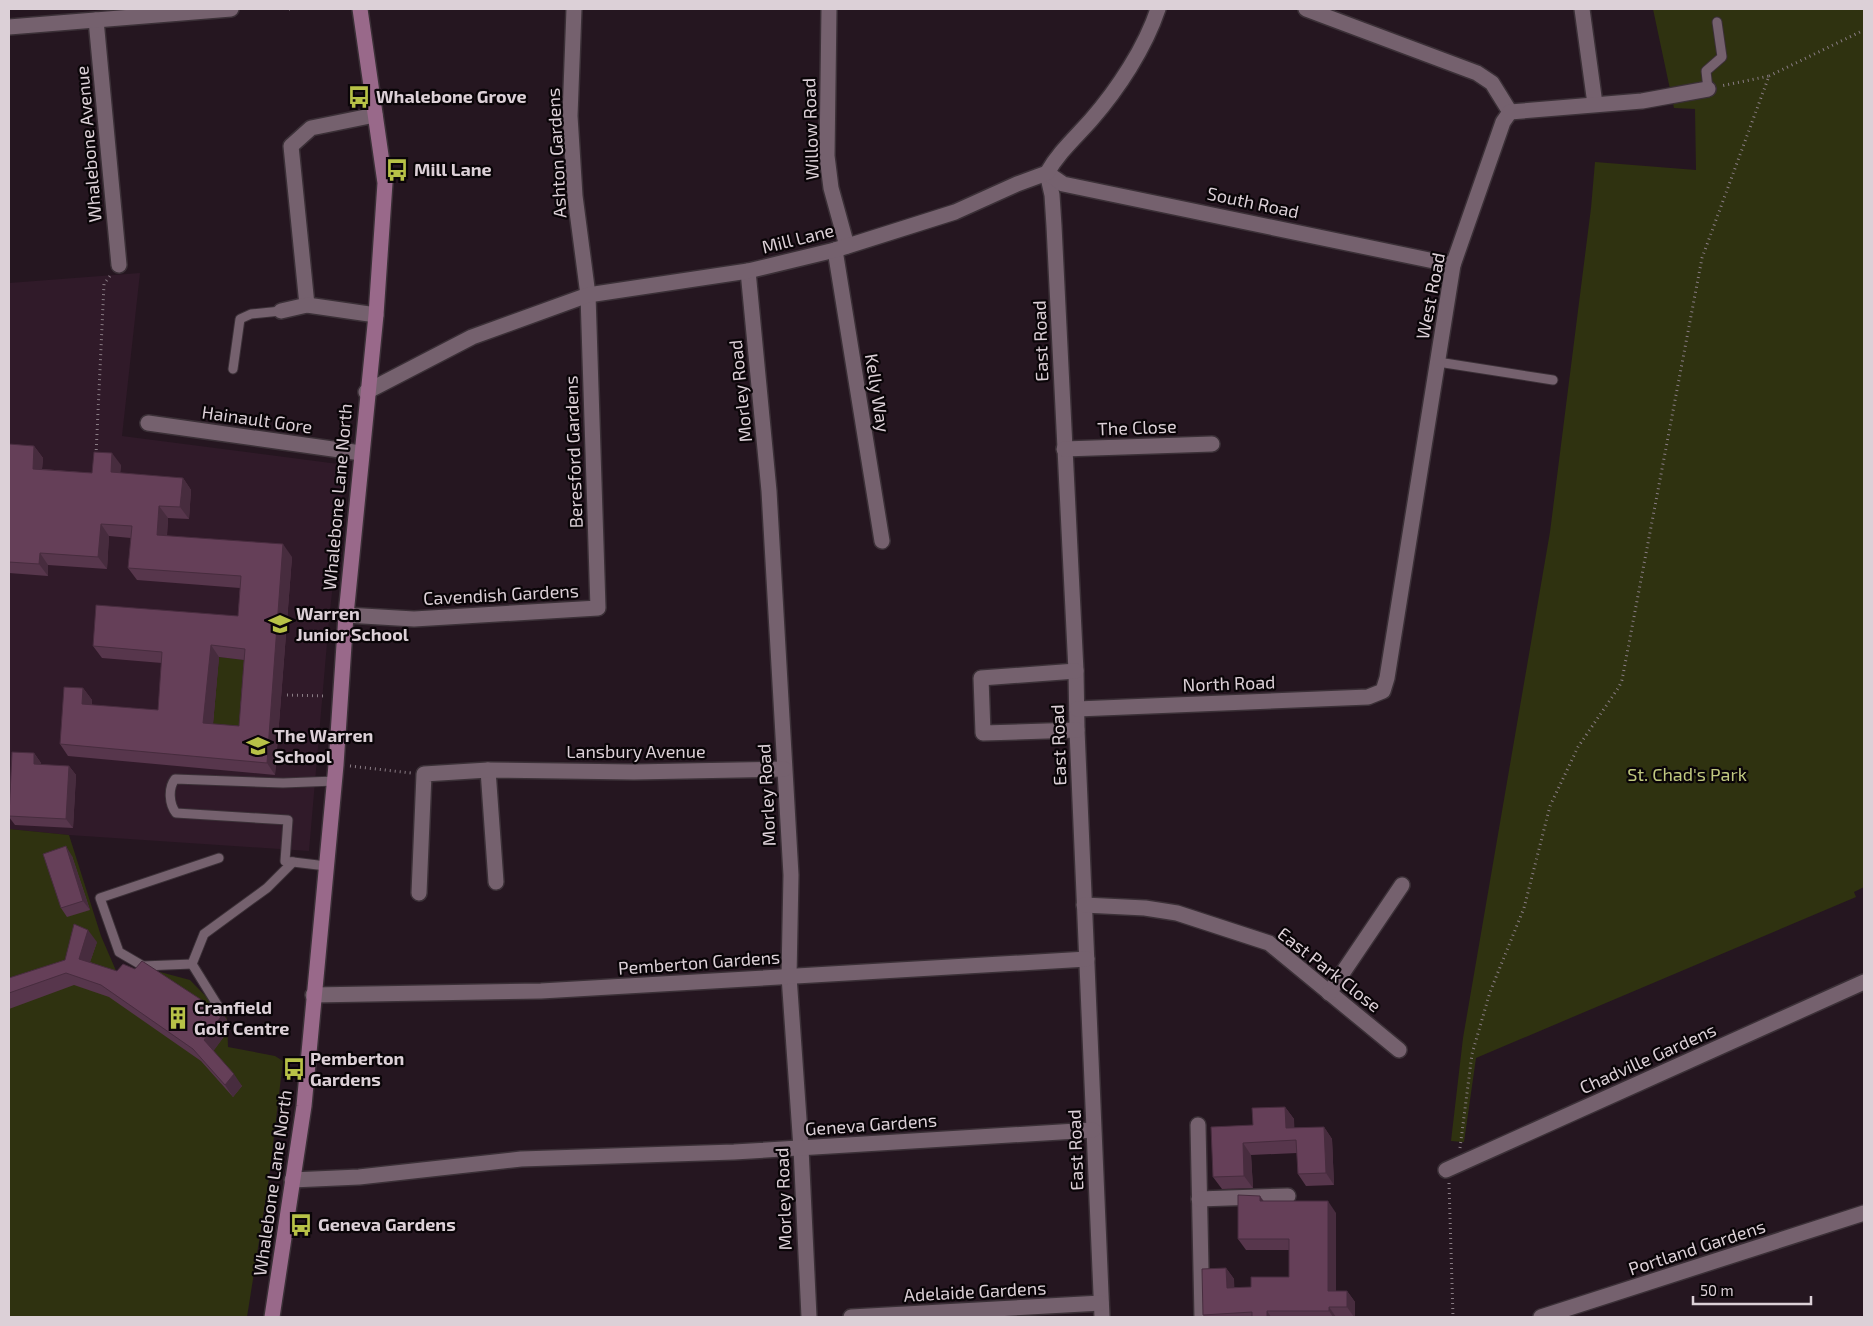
<svg xmlns="http://www.w3.org/2000/svg" width="1873" height="1326" font-family="'Exo 2',sans-serif">
	<style>
		.built { fill: #301a29 }
		.green { fill: #2f3210 }
		.lines { fill: none; stroke-linecap: round; stroke-linejoin: round }
		.service-casing { stroke: #3b3037; stroke-width: 11 }
		.minor-casing { stroke: #3b3037; stroke-width: 18 }
		.tertiary-casing { stroke: #3b3037; stroke-width: 18 }
		.primary-casing { stroke: #3b3037; stroke-width: 18 }
		.path { stroke: #897c84; stroke-width: 3; stroke-dasharray: 1 4; stroke-linecap: butt }
		.service { stroke: #75616e; stroke-width: 9 }
		.minor { stroke: #75616e; stroke-width: 15 }
		.tertiary { stroke: #75616e; stroke-width: 15 }
		.primary { stroke: #99698a; stroke-width: 15 }
		.wall { fill: #57364c; fill-rule: evenodd }
		.shaded-wall { fill: #472c3e }
		.building { fill: #653f58; stroke: #472c3e; fill-rule: evenodd }
		.labels { text-anchor: middle; stroke-width: 4.5; stroke-linejoin: round; paint-order: stroke }
		.poi-label { font-size: 18px; font-weight: bold; fill: #dcd0d7; stroke: #0a0508; text-anchor: start }
		.street-label { font-size: 18px; fill: #dcd0d7; stroke: #0a0508 }
		.park-label { font-size: 18px; fill: #c1c980; stroke: #0a0508 }
	</style>
	<rect width="100%" height="100%" fill="#251620"/>
	<!-- built -->
	<path class="built" d="M140,273L122,436L346,465L329,620L309,851L69,835L9,829V283Z"/>
	<!-- green -->
	<g class="green">
		<path d="M1653,9H1864V887L1854,892L1856,897L1476,1058L1464,1142L1451,1141L1463,1038L1550,532L1591,208L1595,162L1696,170L1695,109L1674,108Z"/>
		<path d="M219,657L254,661L247,738L212,735Z"/>
		<path d="M9,829L69,835L101,936L117,973L160,972L190,980L227,1018L228,1047L275,1056L283,1061L269,1178L247,1317H9Z"/>
	</g>
	<g class="lines">
		<defs>
			<g id="service">
				<path d="M1708,89L1706,71L1722,57L1717,22"/>
				<path d="M1438,362L1553,380"/>
				<path d="M233,369L240,319L251,314L281,311"/>
				<path d="M326,866L285,861L288,820L176,813C169,804 168,788 175,779L283,783L335,781"/>
				<path d="M192,964L143,966L119,952L100,898L219,858"/>
				<path d="M218,1006L192,964L204,934L267,888L293,862"/>
			</g>
			<g id="minor">
				<path d="M829,9L827,156L831,188L847,246"/>
				<path d="M1306,9L1477,73L1492,83L1510,112"/>
				<path d="M1582,9L1595,104"/>
				<path d="M96,20L119,265"/>
				<path d="M9,27L231,9"/>
				<path d="M1047,173L1052,195L1054,226L1076,671L1077,730L1102,1317"/>
				<path d="M1047,173L1063,184L1453,265"/>
				<path d="M835,250L882,541"/>
				<path d="M748,271L769,491L791,875L789,976L801,1148L809,1317"/>
				<path d="M307,305L291,146L311,128L375,115"/>
				<path d="M281,311L307,305L376,315"/>
				<path d="M148,423L361,453"/>
				<path d="M1064,449L1212,444"/>
				<path d="M346,615L414,619L598,608L588,295L575,196L570,116L574,9"/>
				<path d="M1076,671L981,678L983,733L1077,730"/>
				<path d="M1077,709L1368,697L1383,691L1387,678L1453,265L1503,122L1510,112L1642,101L1708,89"/>
				<path d="M488,770L496,882"/>
				<path d="M419,893L424,774L488,770L634,772L784,769"/>
				<path d="M1084,905L1145,908L1177,913L1269,943L1399,1050"/>
				<path d="M1329,993L1402,885"/>
				<path d="M313,995L541,991L1087,959"/>
				<path d="M1198,1125L1202,1317"/>
				<path d="M1446,1170L1864,982"/>
				<path d="M292,1180L359,1177L521,1159L734,1152L1093,1130"/>
				<path d="M1199,1199L1288,1196"/>
				<path d="M851,1317L1101,1303"/>
				<path d="M1541,1317L1864,1213"/>
			</g>
			<path id="tertiary" d="M366,392L472,337L588,295L748,271L835,250L955,212L1017,184L1047,173C1059,152 1075,138 1091,120C1118,89 1145,48 1158,9"/>
			<path id="primary" d="M272,1317L304,1106L336,765L346,615L376,315L385,183L360,9"/>
		</defs>
		<!-- service casing -->
		<use href="#service" class="service-casing"/>
		<!-- minor casing -->
		<use href="#minor" class="minor-casing"/>
		<!-- tertiary casing -->
		<use href="#tertiary" class="tertiary-casing"/>
		<!-- primary casing -->
		<use href="#primary" class="primary-casing"/>
		<!-- path -->
		<g class="path">
			<path d="M289,9H293"/>
			<path d="M1769,76L1864,30"/>
			<path d="M96,455L104,284L110,276"/>
			<path d="M287,695L327,696"/>
			<path d="M350,766L411,773"/>
			<path d="M1460,1148L1472,1054L1490,992L1524,908L1550,806L1578,747L1619,687L1622,680L1702,258L1769,76L1721,86"/>
			<path d="M1449,1183L1453,1317"/>
		</g>
		<!-- service -->
		<use href="#service" class="service"/>
		<!-- minor -->
		<use href="#minor" class="minor"/>
		<!-- tertiary -->
		<use href="#tertiary" class="tertiary"/>
		<!-- primary -->
		<use href="#primary" class="primary"/>
	</g>
	<!-- wall -->
	<g class="wall">
		<path d="M9,444L34,446L43,458L42,469L92,473L121,465L120,473L183,478L191,490L189,519L168,518L167,536L292,557L275,775L68,756L60,744L83,688L92,700V705L158,710L162,663L102,658L93,646L238,616L240,588L137,580L128,568L131,538L109,536L107,569L48,565V576L9,573ZM219,657L244,660L239,726L213,724Z"/>
		<path d="M34,753L41,763V765L69,766L76,775L73,828L15,825L9,817V805Z"/>
		<path d="M72,856L90,910L67,917L61,908Z"/>
		<path d="M97,942L90,962L223,1014L231,1027L213,1051L242,1086L233,1097L201,1061L109,997L74,985L9,1009V978L65,960Z"/>
		<path d="M1285,1107L1294,1119V1128L1324,1127L1332,1139L1334,1185L1306,1186L1298,1174L1297,1153L1251,1155L1253,1188L1222,1189L1213,1177L1253,1125Z"/>
		<path d="M1264,1201L1336,1213V1291H1347L1355,1302V1317H1205L1203,1315L1226,1268L1234,1279V1287H1251L1289,1277V1250H1246L1238,1239Z"/>
	</g>
	<!-- shaded-wall -->
	<g class="shaded-wall">
		<path d="M34,446L43,458L41,481L33,469Z"/>
		<path d="M112,453L121,465L119,485L111,472Z"/>
		<path d="M183,478L191,490L189,519L180,507Z"/>
		<path d="M159,506L168,518L166,547L157,535Z"/>
		<path d="M101,524L109,536L107,569L98,557Z"/>
		<path d="M283,544L292,557L275,775L267,763Z"/>
		<path d="M40,553L48,565V576L39,564Z"/>
		<path d="M211,645L219,657L212,735L203,723Z"/>
		<path d="M83,688L92,700L91,716L82,704Z"/>
		<path d="M34,753L41,763L40,773L34,764Z"/>
		<path d="M69,766L76,775L73,828L66,819Z"/>
		<path d="M66,846L72,856L90,910L83,901Z"/>
		<path d="M88,930L97,942L87,971L79,959Z"/>
		<path d="M223,1014L231,1027L212,1053L204,1040Z"/>
		<path d="M234,1074L242,1086L233,1097L225,1085Z"/>
		<path d="M1285,1107L1294,1119L1295,1140L1286,1128Z"/>
		<path d="M1324,1127L1332,1139L1334,1185L1326,1173Z"/>
		<path d="M1243,1143L1251,1155L1253,1188L1244,1176Z"/>
		<path d="M1260,1196L1268,1207L1260,1201Z"/>
		<path d="M1328,1201L1336,1213V1302L1328,1291Z"/>
		<path d="M1226,1268L1234,1279L1235,1300L1227,1288Z"/>
		<path d="M1347,1291L1355,1302V1317H1354L1347,1307Z"/>
		<path d="M1329,1307L1336,1317H1333L1329,1311Z"/>
		<path d="M1267,1311L1271,1317H1267Z"/>
	</g>
	<!-- building -->
	<g class="building">
		<path d="M9,444L34,446L33,469L92,473L94,452L112,453L111,472L183,478L180,507L159,506L157,535L283,544L267,763L60,744L64,687L83,688L82,704L158,710L162,652L93,646L96,605L238,616L241,576L128,568L132,526L101,524L98,557L40,553L39,564L9,562ZM211,645L245,649L239,726L203,723Z"/>
		<path d="M12,752L34,753V764L69,766L66,819L9,816Z"/>
		<path d="M66,846L83,901L61,908L43,854Z"/>
		<path d="M74,924L88,930L79,959L117,971L123,964L135,969L142,961L223,1014L204,1040L234,1074L225,1085L193,1049L101,985L66,973L9,993V978L65,960Z"/>
		<path d="M1285,1107L1286,1128L1324,1127L1326,1173L1298,1174L1296,1140L1243,1143L1244,1176L1213,1177L1211,1127L1253,1125L1252,1108Z"/>
		<path d="M1238,1195L1260,1196V1201H1328V1291H1347V1307H1329V1311H1267V1317H1252V1312L1203,1315L1202,1269L1226,1268L1227,1288L1251,1287V1277H1289V1239H1238Z"/>
	</g>
	<!-- icons -->
	<defs>
		<symbol id="bus-bare" viewBox="-9 -9 18 18"><path d="M-5-6H5V4H4V6H2V4H-2V6H-4V4H-5ZM-3.5-4V0h7V-4ZM-3.5 1.2v1.5H-2V1.2ZM2 1.2v1.5H3.5V1.2Z" fill="#b7c147" stroke="#0a0508" stroke-width="2.5" paint-order="stroke"/></symbol>
		<symbol id="school-bare" viewBox="-9 -9 18 18"><path d="M0-5L7-2L0 1L-7-2ZM-4 1L0 2.5L4 1V4Q0 6-4 4Z" fill="#b7c147" stroke="#0a0508" stroke-width="2.5" paint-order="stroke"/></symbol>
		<symbol id="building-bare" viewBox="-9 -9 18 18"><path d="M-4-6H4V6H1V3H-1V6H-4ZM-2.5-4.3h1.7v1.8h-1.7ZM.8-4.3h1.7v1.8H.8ZM-2.5-1h1.7V.8h-1.7ZM.8-1h1.7V.8H.8Z" fill="#b7c147" stroke="#0a0508" stroke-width="2.5" paint-order="stroke"/></symbol>
	</defs>
	<g fill-rule="evenodd">
		<use href="#bus-bare" x="343" y="81" width="32" height="32"/>
		<use href="#bus-bare" x="381" y="154" width="32" height="32"/>
		<use href="#school-bare" x="264" y="608" width="32" height="32"/>
		<use href="#school-bare" x="242" y="730" width="32" height="32"/>
		<use href="#building-bare" x="162" y="1002" width="32" height="32"/>
		<use href="#bus-bare" x="278" y="1053" width="32" height="32"/>
		<use href="#bus-bare" x="285" y="1209" width="32" height="32"/>
	</g>
	<g class="labels">
		<!-- poi labels -->
		<g class="poi-label">
			<text x="376" y="103">Whalebone Grove</text>
			<text x="414" y="176">Mill Lane</text>
			<text x="296" y="620">Warren<tspan x="296" dy="21">Junior School</tspan></text>
			<text x="274" y="742">The Warren<tspan x="274" dy="21">School</tspan></text>
			<text x="194" y="1014">Cranfield<tspan x="194" dy="21">Golf Centre</tspan></text>
			<text x="310" y="1065">Pemberton<tspan x="310" dy="21">Gardens</tspan></text>
			<text x="318" y="1231">Geneva Gardens</text>
		</g>
		<!-- street labels -->
		<g class="street-label">
			<text transform="translate(811 129) rotate(-92)" y="6">Willow Road</text>
			<text transform="translate(89 144) rotate(-95)" y="6">Whalebone Avenue</text>
			<text transform="translate(557 153) rotate(-93)" y="6">Ashton Gardens</text>
			<text transform="translate(1253 203) rotate(12)" y="6">South Road</text>
			<text transform="translate(798 239) rotate(-14)" y="6">Mill Lane</text>
			<text transform="translate(1431 296) rotate(-79)" y="6">West Road</text>
			<text transform="translate(1041 341) rotate(-92)" y="6">East Road</text>
			<text transform="translate(741 391) rotate(-96)" y="6">Morley Road</text>
			<text transform="translate(877 393) rotate(81)" y="6">Kelly Way</text>
			<text transform="translate(257 420) rotate(8)" y="6">Hainault Gore</text>
			<text transform="translate(1137 428) rotate(-2)" y="6">The Close</text>
			<text transform="translate(574 452) rotate(-92)" y="6">Beresford Gardens</text>
			<text transform="translate(338 497) rotate(-85)" y="6">Whalebone Lane North</text>
			<text transform="translate(501 595) rotate(-3)" y="6">Cavendish Gardens</text>
			<text transform="translate(1229 684) rotate(-2)" y="6">North Road</text>
			<text transform="translate(1059 745) rotate(-92)" y="6">East Road</text>
			<text x="636" y="758">Lansbury Avenue</text>
			<text transform="translate(767 795) rotate(-93)" y="6">Morley Road</text>
			<text transform="translate(699 963) rotate(-4)" y="6">Pemberton Gardens</text>
			<text transform="translate(1329 970) rotate(38)" y="6">East Park Close</text>
			<text transform="translate(1648 1059) rotate(-24)" y="6">Chadville Gardens</text>
			<text transform="translate(871 1125) rotate(-4)" y="6">Geneva Gardens</text>
			<text transform="translate(1076 1150) rotate(-92)" y="6">East Road</text>
			<text transform="translate(273 1183) rotate(-82)" y="6">Whalebone Lane North</text>
			<text transform="translate(784 1199) rotate(-92)" y="6">Morley Road</text>
			<text transform="translate(1697 1248) rotate(-18)" y="6">Portland Gardens</text>
			<text transform="translate(975 1292) rotate(-3)" y="6">Adelaide Gardens</text>
		</g>
		<!-- park labels -->
		<g class="park-label">
			<text x="1687" y="781">St. Chad's Park</text>
		</g>
	</g>
	<!-- border -->
	<rect width="1873" height="1326" fill="none" stroke="#dcd0d7" stroke-width="20"/>
	<!-- scale -->
	<path d="M1693 1296v8h118v-8" fill="none" stroke="#dcd0d7" stroke-width="2.5"/>
	<text x="1700" y="1296" font-size="15" fill="#dcd0d7" stroke="#0a0508" stroke-width="4" paint-order="stroke">50 m</text>
</svg>
